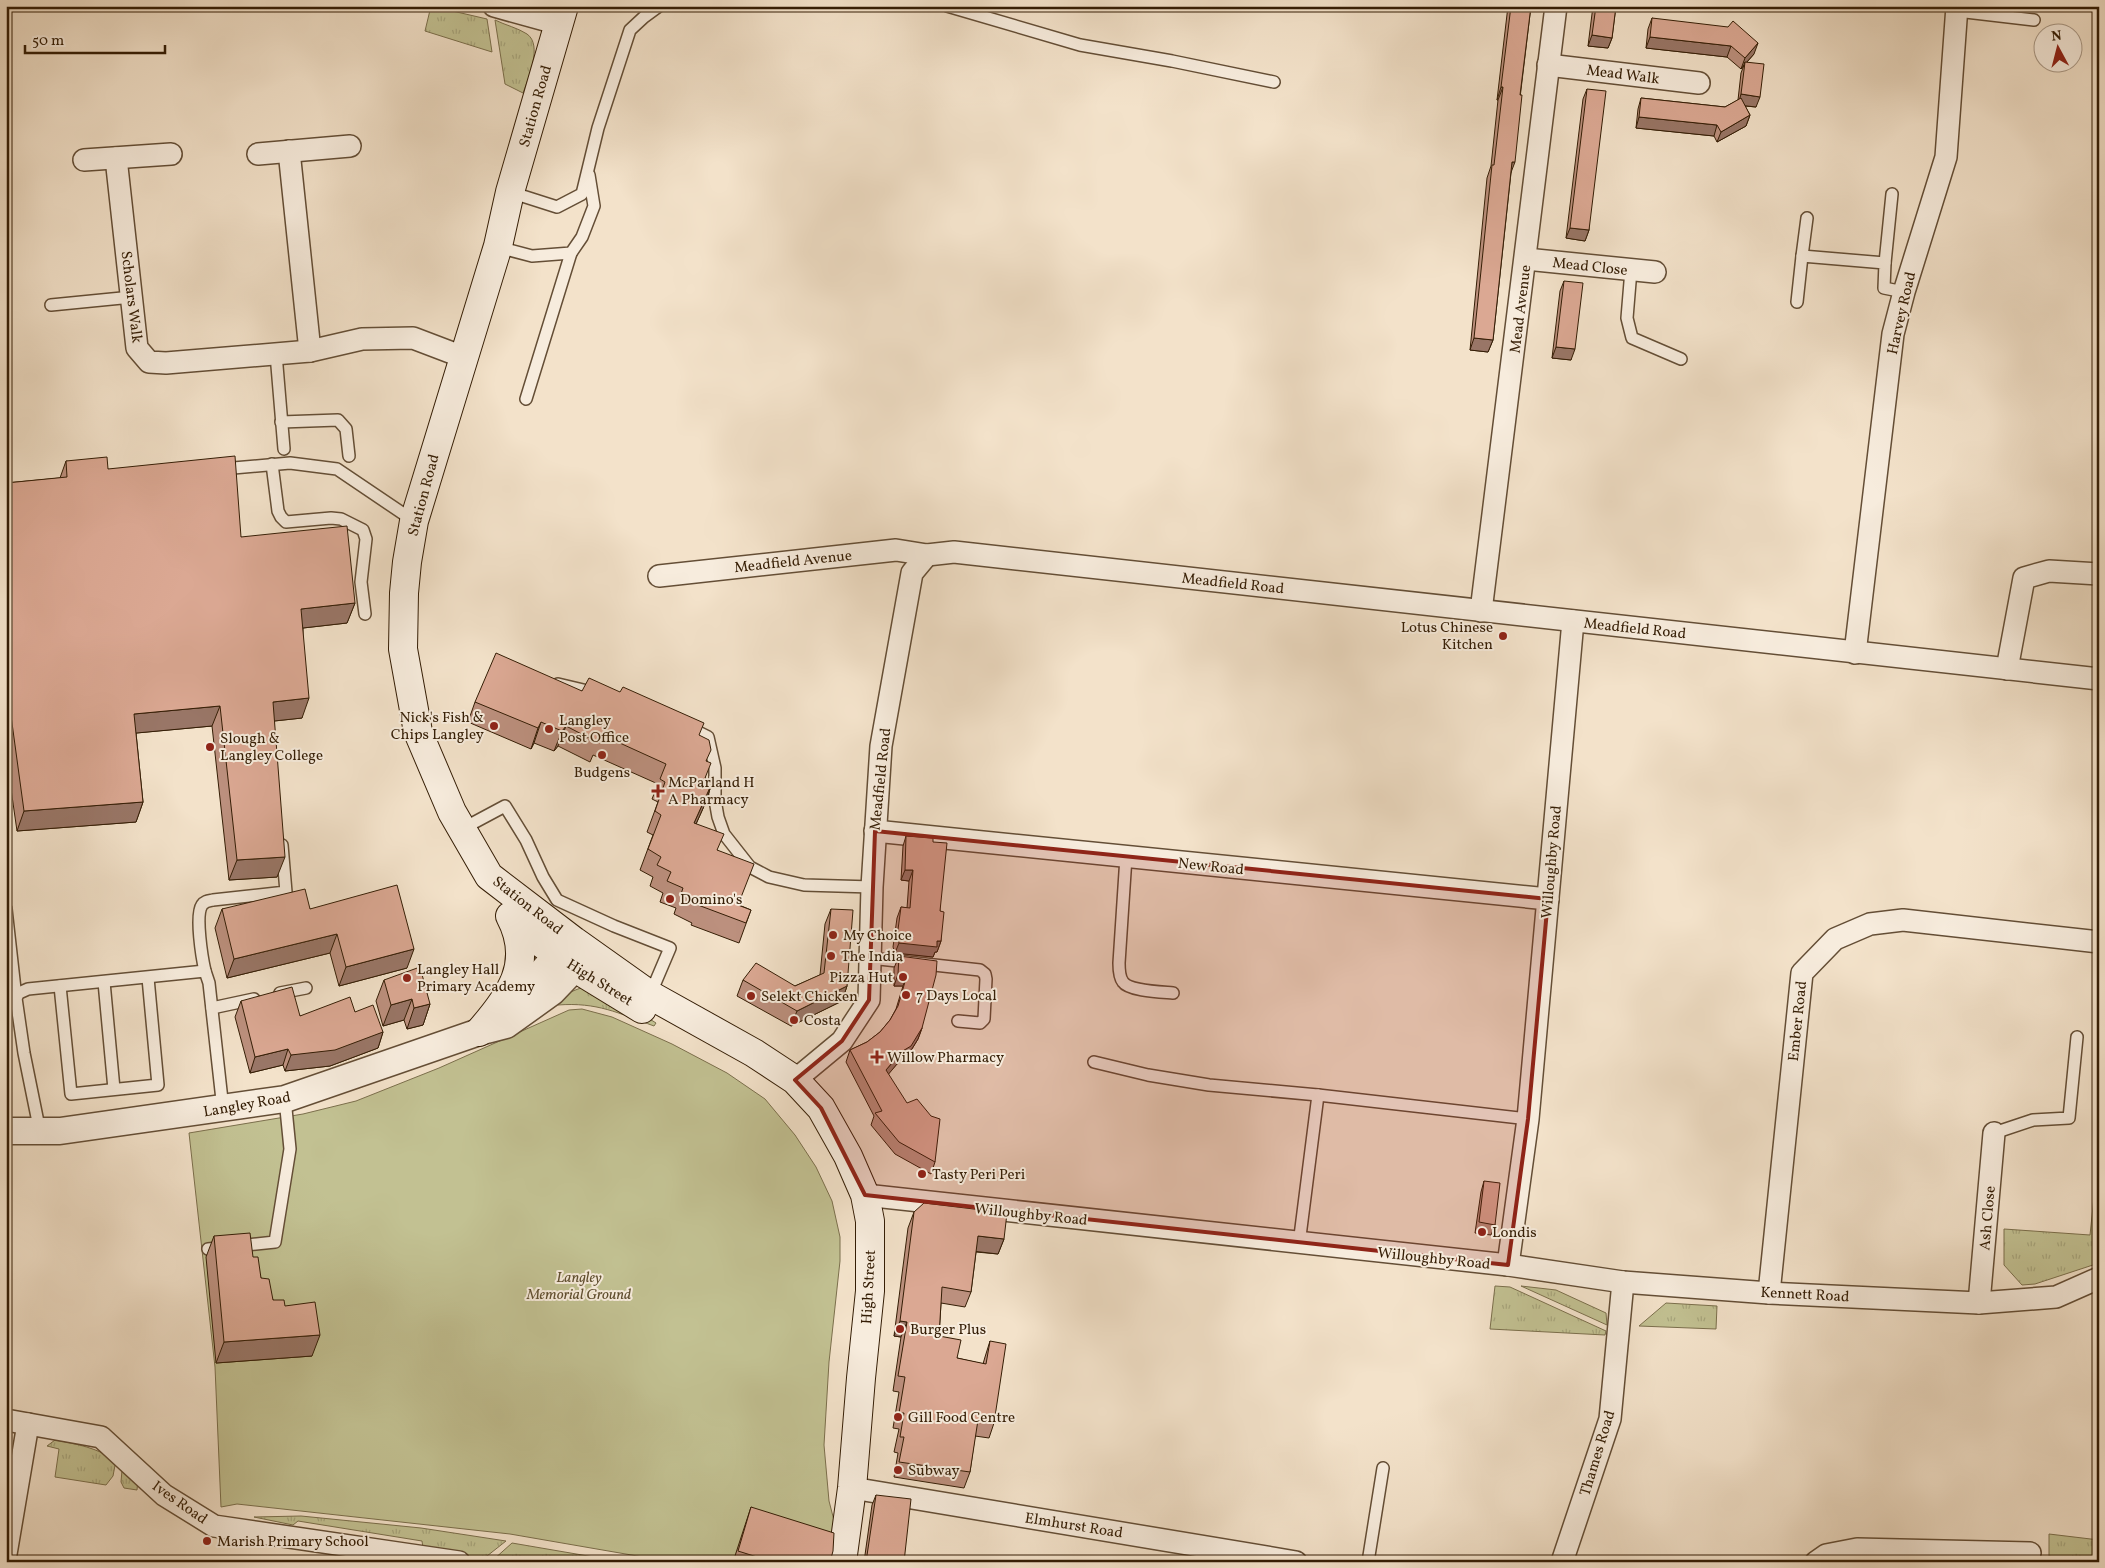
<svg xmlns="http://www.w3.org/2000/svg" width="2105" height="1568" font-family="Vollkorn,serif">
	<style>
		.grass { fill: url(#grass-tufts); stroke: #7b6f4c }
		.green { fill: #c2c192; stroke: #7b6f4c }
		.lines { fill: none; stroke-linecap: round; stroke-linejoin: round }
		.service-casing { stroke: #644e36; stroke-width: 14 }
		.minor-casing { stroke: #644e36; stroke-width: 24 }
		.tertiary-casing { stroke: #644e36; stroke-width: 29 }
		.secondary-casing { stroke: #341d05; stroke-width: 30 }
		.service { stroke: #f7ecdd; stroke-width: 11 }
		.minor { stroke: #f7ecdd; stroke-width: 21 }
		.tertiary { stroke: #f7ecdd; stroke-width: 26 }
		.secondary { stroke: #f7ecdd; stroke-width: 28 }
		.wall { fill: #bc907e; stroke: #341d05 }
		.shaded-wall { fill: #997667; stroke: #341d05 }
		.building { fill: #dba893; stroke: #341d05 }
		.marked { fill: #8f2418; fill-opacity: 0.2; stroke: #8f2418; stroke-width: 4; stroke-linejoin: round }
		.poi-dot { fill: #8f2418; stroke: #f7ecdd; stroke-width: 2 }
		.labels { text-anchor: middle; stroke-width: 4; stroke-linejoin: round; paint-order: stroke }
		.street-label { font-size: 15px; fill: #341d05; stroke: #f7ecdd }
		.poi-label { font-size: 15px; fill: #341d05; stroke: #f7ecdd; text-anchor: start }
		.park-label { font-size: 15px; font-style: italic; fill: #5f4e2f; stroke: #f7ecdd }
	</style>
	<defs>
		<pattern id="grass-tufts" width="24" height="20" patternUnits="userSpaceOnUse" patternTransform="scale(1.25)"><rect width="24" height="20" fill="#c2c192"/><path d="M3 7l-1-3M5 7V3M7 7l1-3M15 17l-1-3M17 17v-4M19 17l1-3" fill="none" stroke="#a7a57c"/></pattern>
	</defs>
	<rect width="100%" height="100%" fill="#f3e2ca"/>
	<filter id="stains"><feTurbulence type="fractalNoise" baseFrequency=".004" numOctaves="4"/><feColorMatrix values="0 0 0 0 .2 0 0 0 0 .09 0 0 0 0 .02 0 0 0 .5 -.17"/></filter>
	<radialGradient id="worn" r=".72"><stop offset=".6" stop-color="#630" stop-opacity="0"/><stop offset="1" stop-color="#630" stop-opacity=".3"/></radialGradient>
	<!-- grass -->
	<g class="grass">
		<path d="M431,6L487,19L492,52L425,31Z"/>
		<path d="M495,20C505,25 518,28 527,34C543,45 528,79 523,93L505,84Z"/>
		<path d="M583,987L612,995L656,1023L654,1026C618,1013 597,1002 558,1005L555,1001L563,995Z"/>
		<path d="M2094,1197L2099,1198V1263L2035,1284L2022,1285L2004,1265V1229L2090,1235Z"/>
		<path d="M1495,1286L1510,1287L1606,1331L1605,1335L1490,1329Z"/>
		<path d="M1521,1286L1556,1290L1606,1313L1607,1325Z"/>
		<path d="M1666,1303L1717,1306L1716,1329L1639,1326Z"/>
		<path d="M55,1440C78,1444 96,1448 116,1460L113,1476L106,1485L55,1477L59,1449L47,1446Z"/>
		<path d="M122,1470L138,1479L137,1490L124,1488L121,1482Z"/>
		<path d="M301,1516L421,1528L506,1541L482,1560L423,1548L422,1541L298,1521L293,1525L254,1517Z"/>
		<path d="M2049,1534L2099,1540V1562H2049Z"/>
		<path d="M512,1543L623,1562L493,1560Z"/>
	</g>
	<!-- green -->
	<path class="green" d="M582,1009L612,1017L672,1044L727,1073L765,1099L795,1135L816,1167L832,1201L840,1237V1261L829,1362L824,1445L829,1501L837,1532L735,1562H672L510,1534L237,1504L221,1507L215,1367L189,1133L303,1114L356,1101L439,1068L569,1010Z"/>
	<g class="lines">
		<defs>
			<g id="service">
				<path d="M947,6L1080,45L1172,61L1274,82"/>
				<path d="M1957,11L2034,20"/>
				<path d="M510,192L557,207L582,194L598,128L630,30L644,17L659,6"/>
				<path d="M498,247L532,256L571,253L582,237L594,206L589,175"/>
				<path d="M1802,256L1807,218"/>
				<path d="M1885,263L1892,194"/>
				<path d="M1631,270L1627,318L1632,338L1681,359"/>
				<path d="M1797,302L1802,256L1885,263L1884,288L1904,292"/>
				<path d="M51,305L132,297"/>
				<path d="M276,354L284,449"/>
				<path d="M526,399L571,253"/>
				<path d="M281,422L338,420L346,429L349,456"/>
				<path d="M272,464L278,511L281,517L286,522L331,518L341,519L363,530L366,539L361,582L365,614"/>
				<path d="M222,469L290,463L337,469L414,521"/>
				<path d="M558,684L596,693"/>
				<path d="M688,727L708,737L715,768V800L718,817L724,834L750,867L769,877L804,885L872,887"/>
				<path d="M462,829L505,806L526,840L543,877L557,900L614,926L670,948L650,995"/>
				<path d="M1126,857L1119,963C1119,969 1119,977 1123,982C1129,991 1162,992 1173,993"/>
				<path d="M6,909L16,998"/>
				<path d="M870,958L980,970L985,974L986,979L984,1019L980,1023L958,1021"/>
				<path d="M205,971C202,958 195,915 202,905C205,901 208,901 213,900L286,892L282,845"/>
				<path d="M104,982L114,1089"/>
				<path d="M60,986L71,1094L158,1085L148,978"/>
				<path d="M280,993L306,988"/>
				<path d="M212,1008L254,999"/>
				<path d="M1094,1062L1148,1075L1209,1085L1318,1095L1528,1119"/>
				<path d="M40,1132L24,1053L16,998L19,993L28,989L205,971L209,983L223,1109"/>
				<path d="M1994,1133L2033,1120L2069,1118L2077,1037"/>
				<path d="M1299,1244L1318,1095"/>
				<path d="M208,1249L275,1242L290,1149L285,1099"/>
				<path d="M1368,1562L1383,1468"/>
			</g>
			<g id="minor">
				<path d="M494,6L559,24"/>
				<path d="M1548,65L1699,83"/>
				<path d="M289,151L310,351"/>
				<path d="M258,154L350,146"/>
				<path d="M116,158L137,348L149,362L166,363L310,351L362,339L413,338L463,357"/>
				<path d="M84,160L171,154"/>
				<path d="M1526,259L1655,272"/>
				<path d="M659,576L896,550L927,555L954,552L2099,679"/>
				<path d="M1481,611L1556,6"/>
				<path d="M1855,653L1893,334L1904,292L1946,157L1957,6"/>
				<path d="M2007,669L2024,578L2049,571L2099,574"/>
				<path d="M875,831L1548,899"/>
				<path d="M795,1080L842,1041L869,1000L872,887L881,746L912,573L927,555"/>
				<path d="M865,1195L1508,1265L1528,1119L1573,621"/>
				<path d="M1508,1265L1623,1282L1769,1293L1979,1303L2056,1297L2099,1278"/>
				<path d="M1769,1293L1802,973L1835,939L1870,924L1903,920L2099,942"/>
				<path d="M1979,1303L1994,1133"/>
				<path d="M6,1420L101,1437L164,1495L214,1526L459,1562"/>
				<path d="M852,1488L1296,1562"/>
				<path d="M6,1554L28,1424"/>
				<path d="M1562,1562L1610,1419L1623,1282"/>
				<path d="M1816,1562L1826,1555L1857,1549L2030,1553"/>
			</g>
			<g id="tertiary">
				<path d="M509,1009L557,955L574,942"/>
				<path d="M6,1131H60L285,1099L479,1032L506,1025L552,992L575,968L574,946"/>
			</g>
			<g id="secondary">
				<path d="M564,6L510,192L498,246L414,521L407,562L404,593L403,649L418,732L452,812L489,876L574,941L650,995L754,1053L795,1080L821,1108L848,1156L865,1195L870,1221V1291L861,1378L852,1488L842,1562"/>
				<path d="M514,923L575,968L642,1009"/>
				<path d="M479,1032C510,997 535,963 510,916"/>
			</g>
		</defs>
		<!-- service casing -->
		<use href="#service" class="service-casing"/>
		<!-- minor casing -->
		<use href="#minor" class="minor-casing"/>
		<!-- tertiary casing -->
		<use href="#tertiary" class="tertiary-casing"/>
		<!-- secondary casing -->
		<use href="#secondary" class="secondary-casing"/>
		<!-- service -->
		<use href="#service" class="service"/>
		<!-- minor -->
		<use href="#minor" class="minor"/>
		<!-- tertiary -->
		<use href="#tertiary" class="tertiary"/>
		<!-- secondary -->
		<use href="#secondary" class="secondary"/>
	</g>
	<!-- wall -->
	<g class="wall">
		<path d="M1508,6H1531L1511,173L1493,340L1488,352L1470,350L1487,178L1491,166L1498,100H1497Z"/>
		<path d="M1593,6H1616L1612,38L1608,48L1588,46Z"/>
		<path d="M1652,18L1754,54L1747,62L1756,107L1745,106L1750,115L1746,126L1717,142L1714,136L1636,128L1638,109L1641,98L1725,107L1738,100L1741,73L1744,65L1741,69L1727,57L1646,48L1648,29Z"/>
		<path d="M1587,89L1589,230L1585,241L1566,238L1583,99Z"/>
		<path d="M1564,281L1571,360L1552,358L1560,291Z"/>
		<path d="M66,461L108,469L241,537L355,603L347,623L303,628L302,718L274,721L277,877L229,880L212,726L136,733L143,802L136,822L17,831L6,754V483L60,478Z"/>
		<path d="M582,691L700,736L707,761L705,779L712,783L705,804L696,824L718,851L739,905L751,910L739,943L691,925L692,923L674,914L676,908L660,902L663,893L650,886L653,877L640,870L653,835L647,832L658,802L652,799L658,784L593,755L590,762L558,746L554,751L534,743L531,749L468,722L475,702Z"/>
		<path d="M906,836L933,842L940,911L941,941L937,952H935L933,957L895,953L893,947L897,918L901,907L907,908L909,881L901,880L903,846Z"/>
		<path d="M222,909H310L407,968L339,986L330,953L227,978L215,928Z"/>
		<path d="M831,909L847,986L842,1001L791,1026L737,996L743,980L795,986L820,975L825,924Z"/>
		<path d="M899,956L922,1028L918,1039L907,1057L897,1064L888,1074L935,1162L931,1174L895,1154L871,1125L874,1116L846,1062L850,1050L867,1042L880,1032L890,1020L896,1009L903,986H894V968Z"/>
		<path d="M384,980L430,1004L423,1025L407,1029L404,1020L383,1026L376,1001Z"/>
		<path d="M241,1001L300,1016L355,1012L383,1032L378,1048L330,1066L285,1071L283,1065L250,1073L235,1017Z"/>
		<path d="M1484,1181L1495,1225L1491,1235L1475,1233L1481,1192Z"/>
		<path d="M914,1212L1004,1239L998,1254L976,1252L971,1292L965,1307L941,1303L939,1336L957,1358L983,1364L985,1357L990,1341L994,1423L989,1438L975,1436L970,1472L964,1488L894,1477L898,1453L894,1452L899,1429L893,1428L899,1392L893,1391L901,1337L894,1336L908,1228Z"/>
		<path d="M214,1236L253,1257L261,1278L273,1300L285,1306L312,1356L216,1363L206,1257Z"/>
		<path d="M876,1495L904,1562H864L872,1505Z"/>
		<path d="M751,1507L830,1562H733Z"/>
	</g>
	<!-- shaded-wall -->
	<g class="shaded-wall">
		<path d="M1592,35L1612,38L1608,48L1588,46Z"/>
		<path d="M1650,37L1731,46L1727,57L1646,48Z"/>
		<path d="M1758,43L1754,54L1745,64V62L1744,65L1741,69L1745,58Z"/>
		<path d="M1501,87H1503L1498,100H1497Z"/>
		<path d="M1741,94L1760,97L1756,107L1738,105Z"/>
		<path d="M1750,115L1746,126L1717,142L1721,132Z"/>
		<path d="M1639,117L1717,125L1714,136L1636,128Z"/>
		<path d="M1512,162H1515L1510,175Z"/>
		<path d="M1570,228L1589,230L1585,241L1566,238Z"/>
		<path d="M1474,338L1493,340L1488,352L1470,350Z"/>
		<path d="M1556,347L1575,349L1571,360L1552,358Z"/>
		<path d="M355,603L347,623L294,629L301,609Z"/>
		<path d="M309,698L302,718L265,722L273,702Z"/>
		<path d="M220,706L212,726L126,734L134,714Z"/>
		<path d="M541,722L534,743L531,749L538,728Z"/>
		<path d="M566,726L558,746L554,751L562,731Z"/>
		<path d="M712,783L705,804L687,844L694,823Z"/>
		<path d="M143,802L136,822L17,831L24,811Z"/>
		<path d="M285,857L277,877L229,880L237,860Z"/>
		<path d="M905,870H913L909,881L901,880Z"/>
		<path d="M337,934L330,953L227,978L234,959Z"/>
		<path d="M937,941H941L937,952H935L933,957L895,953L899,943Z"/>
		<path d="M414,949L407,968L339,986L346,967Z"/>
		<path d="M898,974L907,975L903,986H894Z"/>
		<path d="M847,986L842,1001L791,1026L797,1011Z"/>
		<path d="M412,999L404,1020L383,1026L391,1005Z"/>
		<path d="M430,1004L423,1025L407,1029L414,1008Z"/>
		<path d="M922,1028L918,1039L907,1057L897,1064L882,1082L886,1070Z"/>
		<path d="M383,1032L378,1048L330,1066L285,1071L291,1055Z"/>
		<path d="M288,1049L283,1065L250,1073L255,1057Z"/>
		<path d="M978,1236L1004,1239L998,1254L972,1251Z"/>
		<path d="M900,1321L907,1322L901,1337L894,1336Z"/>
		<path d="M320,1335L312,1356L216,1363L224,1342Z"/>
	</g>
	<!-- building -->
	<g class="building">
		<path d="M1511,6H1531L1520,95H1522L1515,162H1512L1493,340L1474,338L1492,165H1494L1503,87H1501Z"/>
		<path d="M1596,6H1616L1612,38L1592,35Z"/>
		<path d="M1652,18L1728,27L1733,21L1758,43L1745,58L1731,46L1650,37Z"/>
		<path d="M1745,62L1764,64L1760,97L1741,94Z"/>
		<path d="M1587,89L1606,91L1589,230L1570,228Z"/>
		<path d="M1641,98L1725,107L1741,98L1750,115L1721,132L1717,125L1639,117Z"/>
		<path d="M1564,281L1583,283L1575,349L1556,347Z"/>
		<path d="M235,456L241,537L347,526L355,603L301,609L309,698L273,702L285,857L237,860L220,706L134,714L143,802L24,811L6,679V483L67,477L66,461L107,457L108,469Z"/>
		<path d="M496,653L582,691L589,678L620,692L623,687L704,723L699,735L709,740L711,750L706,761L711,763L705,778L712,783L694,823L724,834L717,850L754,864L738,905L751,910L746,923L698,905L699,902L681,894L683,888L667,881L671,872L657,865L661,857L648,849L661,815L655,811L665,782L660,779L666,764L600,734L597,742L566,726L562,731L541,722L538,728L475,702Z"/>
		<path d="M906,836L933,838V842L947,843L940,911L944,912L941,941H937V947L899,943L897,937L901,907L910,908L913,870H905Z"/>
		<path d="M397,885L414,949L346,967L337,934L234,959L222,909L305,889L310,909Z"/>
		<path d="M831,909L853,910L847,986L797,1011L743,980L756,963L795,986L824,973Z"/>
		<path d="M899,956L937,961L936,975L922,1028L911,1046L901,1052L886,1070L907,1103L917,1099L931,1116L940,1119L935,1162L899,1142L875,1113L882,1111L850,1050L867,1042L880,1032L890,1020L898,1006L907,975L898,974Z"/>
		<path d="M420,967L430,1004L414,1008L412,999L391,1005L384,980Z"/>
		<path d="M292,987L300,1016L350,997L355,1012L373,1005L383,1032L335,1050L291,1055L288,1049L255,1057L241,1001Z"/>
		<path d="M1484,1181L1500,1183L1495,1225L1479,1222Z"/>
		<path d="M924,1203L1007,1213L1004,1239L978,1236L971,1292L942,1287L939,1336L961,1340L957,1358L986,1364L990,1341L1006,1344L994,1423L978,1420L970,1472L899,1462L904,1437H900L904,1413H899L905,1377L898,1376L907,1322L900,1321L914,1212Z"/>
		<path d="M250,1233L253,1257H258L261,1278L269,1279L273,1300H284L285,1306L315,1302L320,1335L224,1342L214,1236Z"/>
		<path d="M876,1495L911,1499L904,1562H866Z"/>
		<path d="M751,1507L834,1533L833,1551L830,1562H773L738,1551Z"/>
	</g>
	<!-- marked area -->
	<path class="marked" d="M875,831L1548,899L1528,1119L1508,1265L865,1195L821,1108L795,1080L842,1041L869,1000Z"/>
	<!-- markers -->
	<g class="poi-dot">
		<circle cx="1503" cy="636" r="5"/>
		<circle cx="494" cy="726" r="5"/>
		<circle cx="549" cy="729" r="5"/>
		<circle cx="210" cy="747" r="5"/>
		<circle cx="602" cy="755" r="5"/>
		<path d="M655.5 783.5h5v5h5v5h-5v5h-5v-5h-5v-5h5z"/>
		<circle cx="670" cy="899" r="5"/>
		<circle cx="833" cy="935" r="5"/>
		<circle cx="831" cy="956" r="5"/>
		<circle cx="903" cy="977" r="5"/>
		<circle cx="407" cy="978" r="5"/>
		<circle cx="906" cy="995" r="5"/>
		<circle cx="751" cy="996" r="5"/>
		<circle cx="794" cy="1020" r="5"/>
		<path d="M874.5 1049.5h5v5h5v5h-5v5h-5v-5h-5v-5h5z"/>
		<circle cx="922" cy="1174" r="5"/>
		<circle cx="1482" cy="1232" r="5"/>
		<circle cx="900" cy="1329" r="5"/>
		<circle cx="898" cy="1417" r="5"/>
		<circle cx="898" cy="1470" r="5"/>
		<circle cx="207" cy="1541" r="5"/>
	</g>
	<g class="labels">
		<!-- street labels -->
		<g class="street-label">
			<text transform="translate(1623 74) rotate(7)" y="5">Mead Walk</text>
			<text transform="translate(535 106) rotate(-74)" y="5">Station Road</text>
			<text transform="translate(1590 266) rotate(6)" y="5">Mead Close</text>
			<text transform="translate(132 297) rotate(83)" y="5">Scholars Walk</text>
			<text transform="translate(1520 309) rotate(-83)" y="5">Mead Avenue</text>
			<text transform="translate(1901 313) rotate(-77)" y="5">Harvey Road</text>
			<text transform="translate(423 495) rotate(-75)" y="5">Station Road</text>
			<text transform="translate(793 561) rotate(-6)" y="5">Meadfield Avenue</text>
			<text transform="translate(1233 583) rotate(6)" y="5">Meadfield Road</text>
			<text transform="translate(1635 628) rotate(6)" y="5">Meadfield Road</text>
			<text transform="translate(880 779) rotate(-84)" y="5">Meadfield Road</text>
			<text transform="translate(1551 862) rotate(-85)" y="5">Willoughby Road</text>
			<text transform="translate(1211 866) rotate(6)" y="5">New Road</text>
			<text transform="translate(528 905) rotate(38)" y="5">Station Road</text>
			<text transform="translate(600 982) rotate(32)" y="5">High Street</text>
			<text transform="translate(1797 1021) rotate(-84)" y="5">Ember Road</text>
			<text transform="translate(247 1104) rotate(-10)" y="5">Langley Road</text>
			<text transform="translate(1031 1214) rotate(6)" y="5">Willoughby Road</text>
			<text transform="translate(1987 1218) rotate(-85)" y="5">Ash Close</text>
			<text transform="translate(1434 1258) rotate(6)" y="5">Willoughby Road</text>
			<text transform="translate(868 1287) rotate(-87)" y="5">High Street</text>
			<text transform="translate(1805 1294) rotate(3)" y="5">Kennett Road</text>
			<text transform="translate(1597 1453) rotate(-73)" y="5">Thames Road</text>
			<text transform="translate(180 1502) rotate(35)" y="5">Ives Road</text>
			<text transform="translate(1074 1525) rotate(9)" y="5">Elmhurst Road</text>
		</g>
		<!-- poi labels -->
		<g class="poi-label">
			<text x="1493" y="632" text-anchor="end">Lotus Chinese<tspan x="1493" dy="17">Kitchen</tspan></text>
			<text x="484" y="722" text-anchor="end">Nick's Fish &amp;<tspan x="484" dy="17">Chips Langley</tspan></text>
			<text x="559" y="725">Langley<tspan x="559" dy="17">Post Office</tspan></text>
			<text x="220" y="743">Slough &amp;<tspan x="220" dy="17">Langley College</tspan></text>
			<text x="602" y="777" text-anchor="middle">Budgens</text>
			<text x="668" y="787">McParland H<tspan x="668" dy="17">A Pharmacy</tspan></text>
			<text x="680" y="904">Domino's</text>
			<text x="843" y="940">My Choice</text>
			<text x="841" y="961">The India</text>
			<text x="417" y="974">Langley Hall<tspan x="417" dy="17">Primary Academy</tspan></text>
			<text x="893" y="982" text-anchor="end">Pizza Hut</text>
			<text x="916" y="1000">7 Days Local</text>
			<text x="761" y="1001">Selekt Chicken</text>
			<text x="804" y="1025">Costa</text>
			<text x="887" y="1062">Willow Pharmacy</text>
			<text x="932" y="1179">Tasty Peri Peri</text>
			<text x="1492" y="1237">Londis</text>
			<text x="910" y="1334">Burger Plus</text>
			<text x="908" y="1422">Gill Food Centre</text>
			<text x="908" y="1475">Subway</text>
			<text x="217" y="1546">Marish Primary School</text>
		</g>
		<!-- park labels -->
		<g class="park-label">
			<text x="579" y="1282">Langley<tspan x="579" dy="17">Memorial Ground</tspan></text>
		</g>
	</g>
	<!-- margin -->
	<rect width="2105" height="1568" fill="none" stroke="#f3e2ca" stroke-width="25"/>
	<rect x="8" y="8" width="2090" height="1553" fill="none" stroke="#341d05" stroke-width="2.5"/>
	<rect x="12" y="12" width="2080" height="1543" fill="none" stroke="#341d05"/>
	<!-- north arrow -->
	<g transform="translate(2058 48) rotate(353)"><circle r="24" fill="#f7ecdd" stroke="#a99987"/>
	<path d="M0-4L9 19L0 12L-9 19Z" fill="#8f2418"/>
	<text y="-8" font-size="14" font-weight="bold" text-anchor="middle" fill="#341d05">N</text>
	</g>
	<!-- scale -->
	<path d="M25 45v8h140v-8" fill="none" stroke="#341d05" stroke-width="2.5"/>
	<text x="32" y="45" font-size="15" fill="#341d05" stroke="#f7ecdd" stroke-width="4" paint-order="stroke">50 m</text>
	<rect width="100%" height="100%" filter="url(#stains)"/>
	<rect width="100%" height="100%" fill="url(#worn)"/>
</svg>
